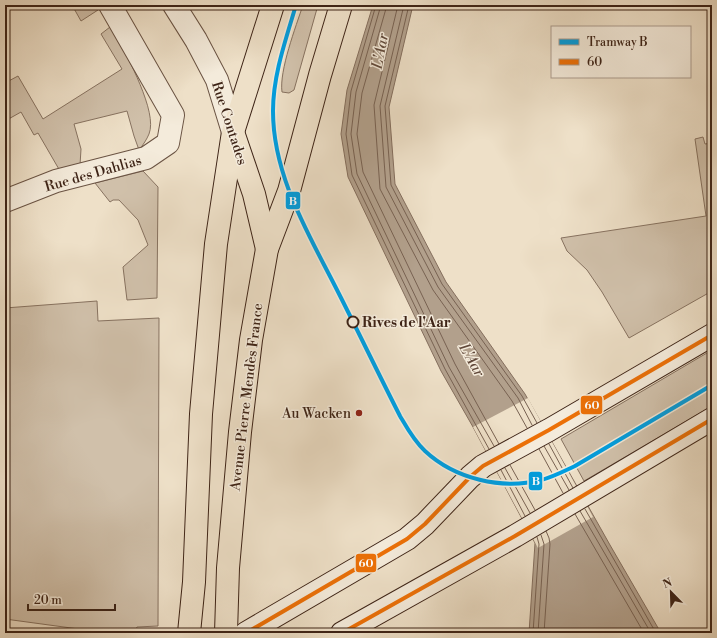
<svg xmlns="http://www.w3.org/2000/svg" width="717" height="638" font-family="'Libre Bodoni',serif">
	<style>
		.green { fill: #d0c0aa; stroke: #877260 }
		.water { fill: #b2a08c; stroke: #846e5d }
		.pier { fill: #eee0c8 }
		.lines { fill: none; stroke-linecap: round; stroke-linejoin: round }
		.shore { stroke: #786252; stroke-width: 1 }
		.minor-casing { stroke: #6a5343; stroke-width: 24 }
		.secondary-casing { stroke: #3e2417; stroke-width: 24 }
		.primary-casing { stroke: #3e2417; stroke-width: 24 }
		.minor { stroke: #f4ebdb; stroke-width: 22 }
		.secondary { stroke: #f4ebdb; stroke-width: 22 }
		.primary { stroke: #eee0c8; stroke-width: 22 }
		.bus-1-casing { stroke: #f4ebdb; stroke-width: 7 }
		.bus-1 { stroke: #ec7007; stroke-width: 4 }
		.tram-1-casing { stroke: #f4ebdb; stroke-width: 7 }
		.tram-1 { stroke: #009ee0; stroke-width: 4 }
		.stop-dot { fill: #f4ebdb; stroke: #3e2417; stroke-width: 2 }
		.poi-dot { fill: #8f2418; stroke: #f4ebdb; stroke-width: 1.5 }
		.labels { text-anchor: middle; stroke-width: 3; stroke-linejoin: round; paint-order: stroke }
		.street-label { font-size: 14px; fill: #3e2417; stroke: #f4ebdb }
		.stop-label { font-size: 14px; font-weight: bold; fill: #3e2417; stroke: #f4ebdb; text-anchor: start }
		.poi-label { font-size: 14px; fill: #3e2417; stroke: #f4ebdb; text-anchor: end }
		.water-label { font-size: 15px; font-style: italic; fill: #61493a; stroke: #f4ebdb }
		.line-badge { stroke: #f4ebdb; stroke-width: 1.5 }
		.badge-label { font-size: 11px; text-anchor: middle; font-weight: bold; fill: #fff }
	</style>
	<rect width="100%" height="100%" fill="#eee0c8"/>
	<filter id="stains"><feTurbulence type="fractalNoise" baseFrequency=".005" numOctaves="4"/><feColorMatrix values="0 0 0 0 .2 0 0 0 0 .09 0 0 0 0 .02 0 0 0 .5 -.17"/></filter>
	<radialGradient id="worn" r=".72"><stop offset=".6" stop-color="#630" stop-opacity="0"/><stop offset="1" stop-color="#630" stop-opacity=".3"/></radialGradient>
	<!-- green -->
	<g class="green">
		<path d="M72,5H94L98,10L81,21Z"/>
		<path d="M303,5H318L294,90L289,93L282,92C279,71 296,26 303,5Z"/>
		<path d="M110,27L117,36C127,57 158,112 149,134C147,139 143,145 139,150L134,136L127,111L74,124L81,149L80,165L60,171L38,133L34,135L21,112L5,121V83L18,76L43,119L122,69L101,34Z"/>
		<path d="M703,137L705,144L712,143V291L629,338L602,292L587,270L567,251L561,238L706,216L695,139Z"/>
		<path d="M143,171L158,187L157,298L127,300L123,267L148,245L138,220L119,200H113L110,202L95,183Z"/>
		<path d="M97,301L98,321L159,318L158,626L137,627L134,633H108L5,619V308Z"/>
		<path d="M712,350V406L584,481L561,439Z"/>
	</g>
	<!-- water -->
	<path class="water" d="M373,5H413L389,107L395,184L446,282L525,394L610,545L661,633H529L535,543L473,427L441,371L348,177L341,134L347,90Z"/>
	<!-- pier -->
	<path class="pier" d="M528,398L593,517L538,548L473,427Z"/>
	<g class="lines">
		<!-- shore -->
		<g class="shore">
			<path d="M376,5L351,91L346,134L352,175L445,369L489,449"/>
			<path d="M381,5L356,92L351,134L357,174L449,367L494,446"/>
			<path d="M387,5L362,93L357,134L363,172L455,364L499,444"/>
			<path d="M398,5L374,105L380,189L433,290L512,401L527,428"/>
			<path d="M404,5L380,106L386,187L438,287L518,398L532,425"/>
			<path d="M409,5L385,106L391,185L442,284L522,396L537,423"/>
			<path d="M549,444L573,488"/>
			<path d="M544,446L569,490"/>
			<path d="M539,449L563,493"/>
			<path d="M510,465L535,510"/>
			<path d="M505,468L530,513"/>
			<path d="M501,470L525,516"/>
			<path d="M585,509L656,633"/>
			<path d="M580,511L651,633"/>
			<path d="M575,514L644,633"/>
			<path d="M533,633L539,544L537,537"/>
			<path d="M538,633L544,544L541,535"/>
			<path d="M544,633L550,544L549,538L546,531"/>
		</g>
		<defs>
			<g id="minor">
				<path d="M174,5L196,40L217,80L233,132"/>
				<path d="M5,201L56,181L146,158L168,143L173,115L110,5"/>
			</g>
			<g id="secondary">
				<path d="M246,633L407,539L425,524L470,477L483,466L549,430L712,335"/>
				<path d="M342,633L515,536L712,419"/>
			</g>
			<g id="primary">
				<path d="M234,135L254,194L267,249"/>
				<path d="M189,633L194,582L201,414L216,244L233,132L273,5"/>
				<path d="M226,633L228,568L240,432L251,340L267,249L289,191L320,75L341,5"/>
			</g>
		</defs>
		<!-- minor casing -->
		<use href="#minor" class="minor-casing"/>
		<!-- secondary casing -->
		<use href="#secondary" class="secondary-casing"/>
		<!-- primary casing -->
		<use href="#primary" class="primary-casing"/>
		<!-- minor -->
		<use href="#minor" class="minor"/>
		<!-- secondary -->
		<use href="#secondary" class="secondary"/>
		<!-- primary -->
		<use href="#primary" class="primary"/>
		<defs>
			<g id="bus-1">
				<path d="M246,633L407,539L425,524L470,477L483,466L549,430L712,335"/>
				<path d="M342,633L515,536L712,419"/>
			</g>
		</defs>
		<!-- bus-1 casing -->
		<use href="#bus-1" class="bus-1-casing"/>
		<!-- bus-1 -->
		<use href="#bus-1" class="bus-1"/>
		<defs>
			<path id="tram-1" d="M296,5C286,39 273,75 273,111C273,175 307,231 335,286C357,329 378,373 400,416C407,428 414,441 425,451C455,479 502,490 541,480C553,477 564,471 575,466L712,385"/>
		</defs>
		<!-- tram-1 casing -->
		<use href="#tram-1" class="tram-1-casing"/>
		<!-- tram-1 -->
		<use href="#tram-1" class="tram-1"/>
	</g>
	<!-- markers -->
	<circle class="stop-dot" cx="353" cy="322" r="5.5"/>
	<circle class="poi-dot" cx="359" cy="413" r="4"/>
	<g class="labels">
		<!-- street labels -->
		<g class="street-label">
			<text transform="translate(230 123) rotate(72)" y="5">Rue Contades</text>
			<text transform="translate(93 173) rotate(-16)" y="5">Rue des Dahlias</text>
			<text transform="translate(246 397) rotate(-83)" y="5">Avenue Pierre Mendès France</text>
		</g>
		<!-- stop labels -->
		<g class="stop-label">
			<text x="362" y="327">Rives de l'Aar</text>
		</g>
		<!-- poi labels -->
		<g class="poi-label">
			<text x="351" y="418">Au Wacken</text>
		</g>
		<!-- water labels -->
		<g class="water-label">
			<text transform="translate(380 51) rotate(-79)" y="5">L'Aar</text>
			<text transform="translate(472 360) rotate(60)" y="5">L'Aar</text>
		</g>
	</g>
	<g class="line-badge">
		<rect x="285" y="191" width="16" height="19" rx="4" fill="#009ee0"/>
		<rect x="580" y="395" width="23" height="20" rx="4" fill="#ec7007"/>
		<rect x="528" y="471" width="15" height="20" rx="4" fill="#009ee0"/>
		<rect x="355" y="553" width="22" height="20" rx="4" fill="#ec7007"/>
	</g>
	<g class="badge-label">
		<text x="293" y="205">B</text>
		<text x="592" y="409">60</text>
		<text x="536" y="485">B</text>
		<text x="366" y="567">60</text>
	</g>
	<!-- margin -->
	<rect width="717" height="638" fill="none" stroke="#eee0c8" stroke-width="20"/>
	<rect x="6" y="6" width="705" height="626" fill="none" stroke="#3e2417" stroke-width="2"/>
	<rect x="10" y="10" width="697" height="618" fill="none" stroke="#3e2417"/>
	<!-- legend -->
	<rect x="551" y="26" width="140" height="52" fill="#f4ebdb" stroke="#ab9b8d"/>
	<rect x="559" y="39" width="20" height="6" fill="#009ee0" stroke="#ab9b8d"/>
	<text x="587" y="46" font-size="12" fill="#3e2417">Tramway B</text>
	<rect x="559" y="59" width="20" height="6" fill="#ec7007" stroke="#ab9b8d"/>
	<text x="587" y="66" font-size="12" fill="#3e2417">60</text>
	<!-- north arrow -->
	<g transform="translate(671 592) rotate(337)" stroke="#f4ebdb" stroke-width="3" paint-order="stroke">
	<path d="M0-3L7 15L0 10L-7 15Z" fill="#3e2417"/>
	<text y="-6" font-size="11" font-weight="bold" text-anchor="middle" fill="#3e2417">N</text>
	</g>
	<!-- scale -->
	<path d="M28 604v6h87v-6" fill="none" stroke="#3e2417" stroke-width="2"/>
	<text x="34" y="604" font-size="12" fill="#3e2417" stroke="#f4ebdb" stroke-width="3" paint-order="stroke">20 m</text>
	<rect width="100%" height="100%" filter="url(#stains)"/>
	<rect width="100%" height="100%" fill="url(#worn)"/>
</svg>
